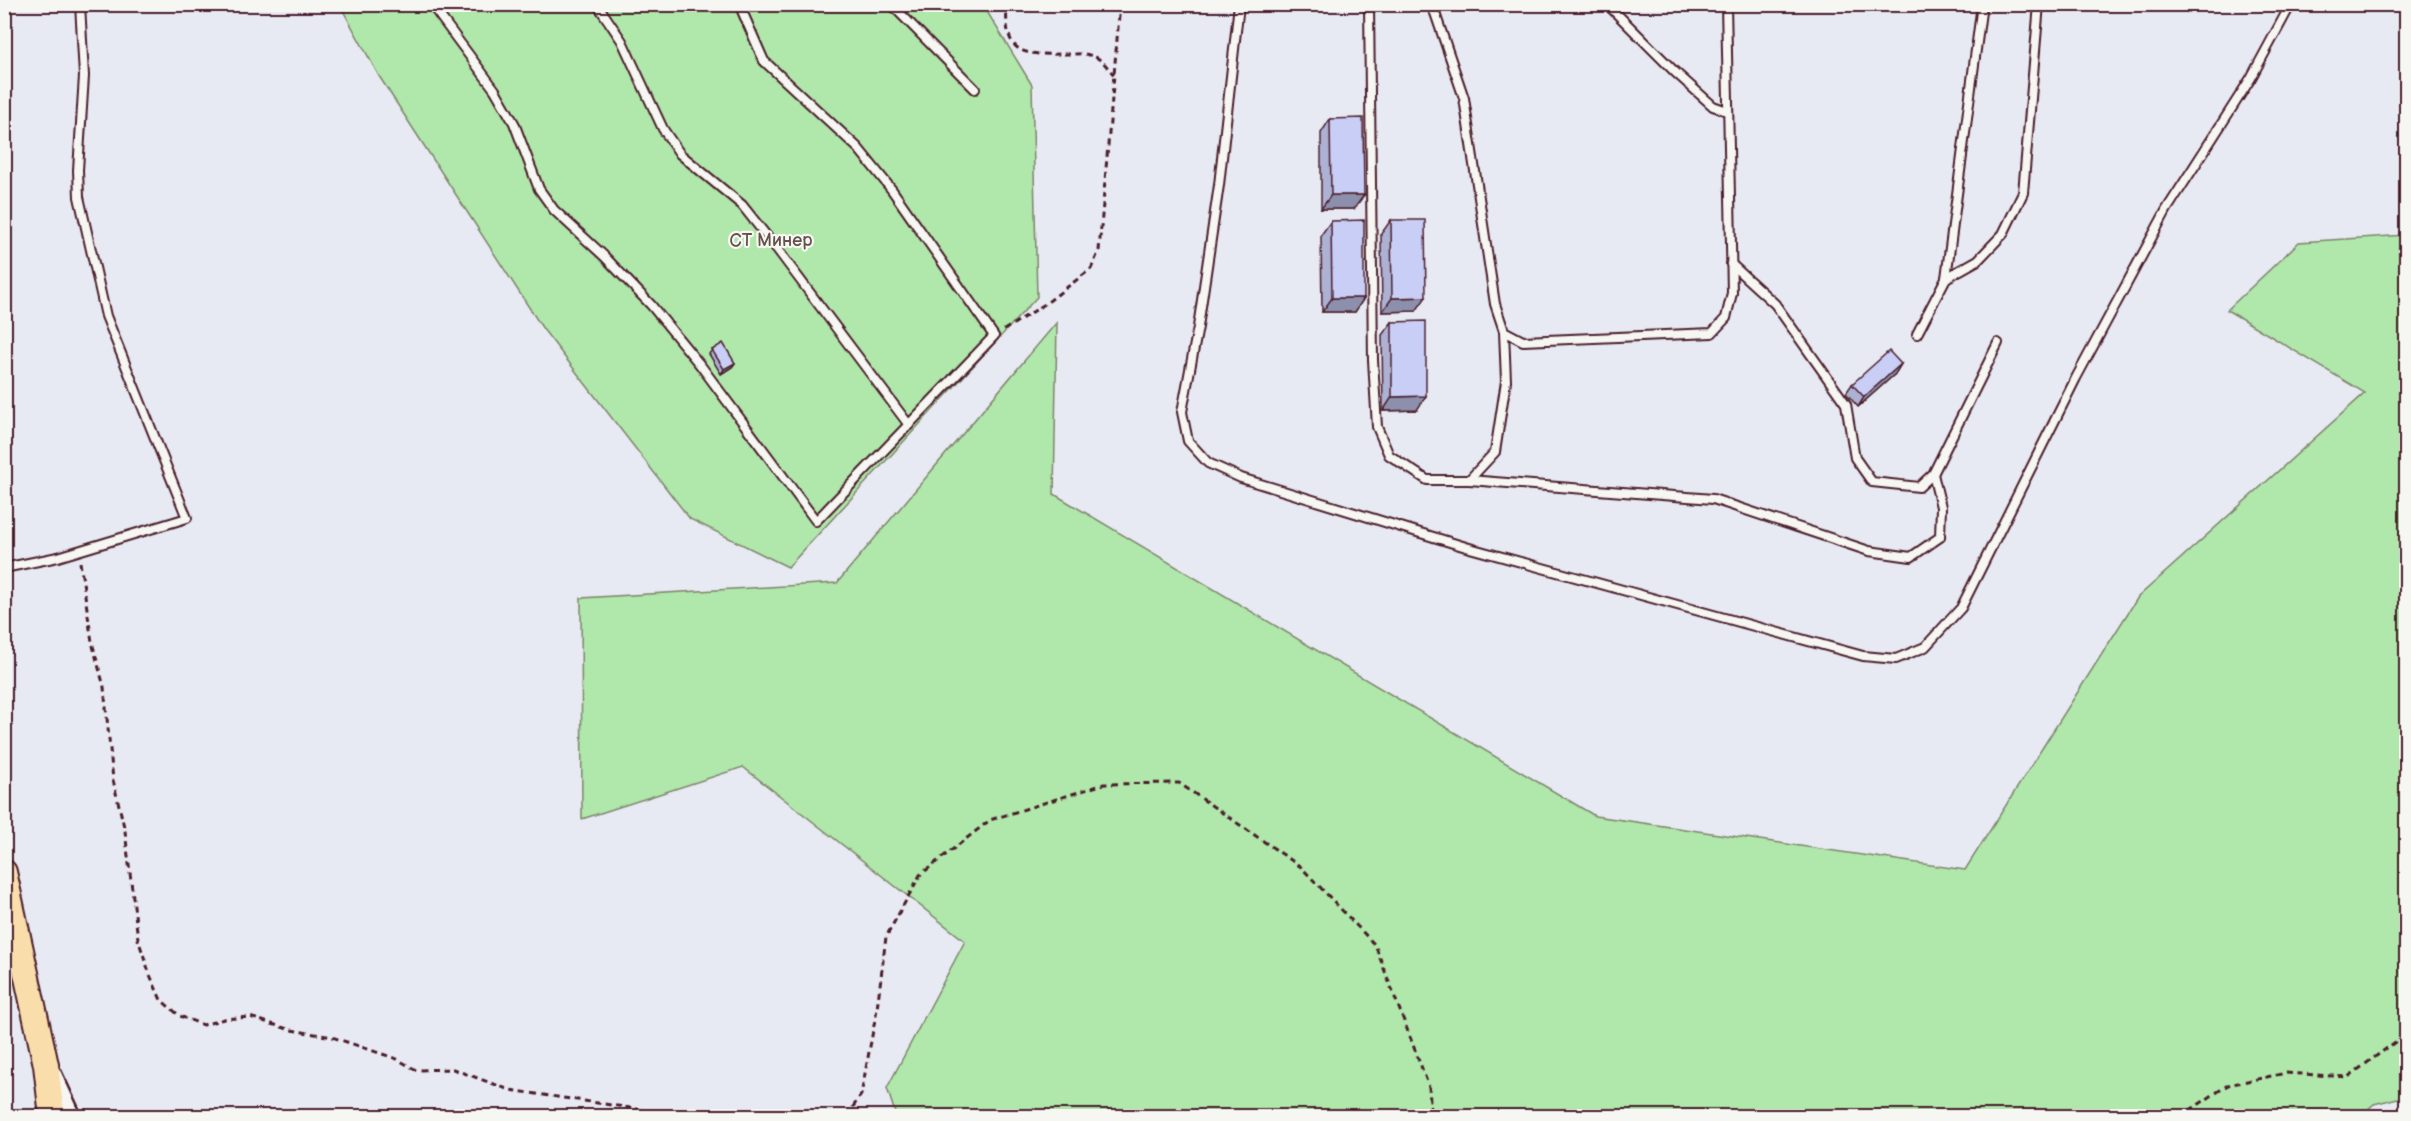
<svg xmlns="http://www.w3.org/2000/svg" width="2411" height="1121" font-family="'Balsamiq Sans',sans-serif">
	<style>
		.green { fill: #b0e7ab; stroke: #7d836b; stroke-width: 1.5 }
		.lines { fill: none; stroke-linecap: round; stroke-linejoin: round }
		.lane-casing { stroke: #4a1f2b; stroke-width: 12 }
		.secondary-casing { stroke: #4a1f2b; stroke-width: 27 }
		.primary-casing { stroke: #4a1f2b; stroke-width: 28 }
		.path { stroke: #4a1f2b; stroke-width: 3; stroke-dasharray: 6 4.5; stroke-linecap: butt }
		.lane { stroke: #f6f6f2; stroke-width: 8 }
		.secondary { stroke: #f6f6f2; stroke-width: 22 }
		.primary { stroke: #f9deab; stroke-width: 24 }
		.wall { fill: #adb1d4; stroke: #4a1f2b; stroke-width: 1.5 }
		.shaded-wall { fill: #8d90ac; stroke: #4a1f2b; stroke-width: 1.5 }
		.building { fill: #c9cef6; stroke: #4a1f2b; stroke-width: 1.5 }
		.labels { text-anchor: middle; stroke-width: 4.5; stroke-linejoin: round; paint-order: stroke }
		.park-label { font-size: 18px; fill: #64514b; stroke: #f6f6f2 }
	</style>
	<rect width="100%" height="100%" fill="#e8eaf3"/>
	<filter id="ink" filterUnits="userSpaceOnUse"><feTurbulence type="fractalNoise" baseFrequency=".0167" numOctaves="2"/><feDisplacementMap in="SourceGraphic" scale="12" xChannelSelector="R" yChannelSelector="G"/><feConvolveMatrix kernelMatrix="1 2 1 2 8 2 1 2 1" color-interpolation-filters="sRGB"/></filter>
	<g filter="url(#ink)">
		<!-- green -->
		<g class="green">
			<path d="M340,5H983L1032,85L1037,297L788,567L690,519L543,329L379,76Z"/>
			<path d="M2406,235V1096L2374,1104L2360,1116H896L887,1088L965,941L743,767L582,819L581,598L837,583L1057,322L1054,494L1595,816L1965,870L2138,597L2365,393L2227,310L2299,242Z"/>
		</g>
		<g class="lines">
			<defs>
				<g id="lane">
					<path d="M431,4L495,90L514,123L539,189L554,210L604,256L651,305L701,366L816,521L994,336L892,190L858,148L764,61L739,4"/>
					<path d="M597,4L622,41L663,129L680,154L742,205L777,249L909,425"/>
					<path d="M891,4L975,89"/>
					<path d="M1239,4L1219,185L1198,327L1182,412L1188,441L1208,463L1241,478L1466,547L1863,656L1896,659L1925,647L1961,608L2076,378L2167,209L2251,78L2291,4"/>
					<path d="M1369,4L1373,360L1377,427L1389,455L1427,480H1469L1495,452L1506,381L1504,331"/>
					<path d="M1429,4L1435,13L1464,98L1495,304L1504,331L1523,341L1712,333L1726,318L1732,293L1726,4"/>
					<path d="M1607,4L1675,72L1713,106L1727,111"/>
					<path d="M1731,264L1775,304L1846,404L1855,458L1872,482L1919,487L1933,474L1998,343"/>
					<path d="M1946,278L1982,4"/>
					<path d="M1917,334L1946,278L1978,260L2003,234L2023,193L2039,4"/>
					<path d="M1469,480L1713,499L1869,551L1911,557L1940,537L1941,507L1933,474"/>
					<path d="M4,568L58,557L187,518L106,316L79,197L78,170L84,76L80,4"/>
				</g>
				<path id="secondary" d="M50,1075L69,1116"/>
				<path id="primary" d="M4,872L46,1065L52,1116"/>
			</defs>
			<!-- lane casing -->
			<use href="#lane" class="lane-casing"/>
			<!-- secondary casing -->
			<use href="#secondary" class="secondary-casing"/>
			<!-- primary casing -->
			<use href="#primary" class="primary-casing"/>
			<!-- path -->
			<g class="path">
				<path d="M1007,4C1003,60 1027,54 1071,54C1077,54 1084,53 1089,55C1101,57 1107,67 1114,75"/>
				<path d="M1004,330L1045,304L1091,269L1099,251L1120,4"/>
				<path d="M80,562L92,642L104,687L113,780L125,831L138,939L150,975L161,1000L180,1016L203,1025L224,1019L250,1017L291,1030L332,1037L397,1059L416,1070L453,1069L510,1090L631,1108L671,1116"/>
				<path d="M847,1116L861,1095L877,1009L886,937L920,875L990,820L1104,784L1179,783L1301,867L1375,945L1429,1087L1431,1116"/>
				<path d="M2181,1116L2228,1085L2286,1073L2348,1077L2406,1034"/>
			</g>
			<!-- lane -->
			<use href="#lane" class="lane"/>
			<!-- secondary -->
			<use href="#secondary" class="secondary"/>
			<!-- primary -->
			<use href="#primary" class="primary"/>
		</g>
		<!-- wall -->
		<g class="wall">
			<path d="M1330,119L1364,195L1354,209H1321V133Z"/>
			<path d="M1391,220L1416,311L1382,312L1381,234Z"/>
			<path d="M1331,221L1364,298L1355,312H1322L1321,235Z"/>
			<path d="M1392,322L1417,410L1383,411L1382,335Z"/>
			<path d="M712,350L735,363L732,367L721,374L709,354Z"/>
			<path d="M1901,364L1895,374L1858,407L1846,393L1852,384Z"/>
		</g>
		<!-- shaded-wall -->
		<g class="shaded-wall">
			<path d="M1331,195H1364L1354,209H1321Z"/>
			<path d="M1426,297L1416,311L1382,312L1392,298Z"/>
			<path d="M1332,298H1364L1355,312H1322Z"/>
			<path d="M735,363L732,367L721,374L724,369Z"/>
			<path d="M1901,364L1895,374L1858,407L1864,397Z"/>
			<path d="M1426,396L1417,410L1383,411L1392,397Z"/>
		</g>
		<!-- building -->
		<g class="building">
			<path d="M1363,118L1364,195H1331L1330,119Z"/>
			<path d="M1364,220V298H1332L1331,221Z"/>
			<path d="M1391,220H1425L1426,297L1392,298Z"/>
			<path d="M1426,321V396L1392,397V322Z"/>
			<path d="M723,343L735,363L724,369L712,350Z"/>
			<path d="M1889,351L1901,364L1864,397L1852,384Z"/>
		</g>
	</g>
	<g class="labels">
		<!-- park labels -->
		<g class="park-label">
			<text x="771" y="246">СТ Минер</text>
		</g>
	</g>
	<!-- margin -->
	<rect width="2411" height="1121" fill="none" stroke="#f6f6f2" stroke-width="24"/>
	<rect x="12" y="12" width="2387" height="1097" fill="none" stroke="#4a1f2b" stroke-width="2" filter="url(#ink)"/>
</svg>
